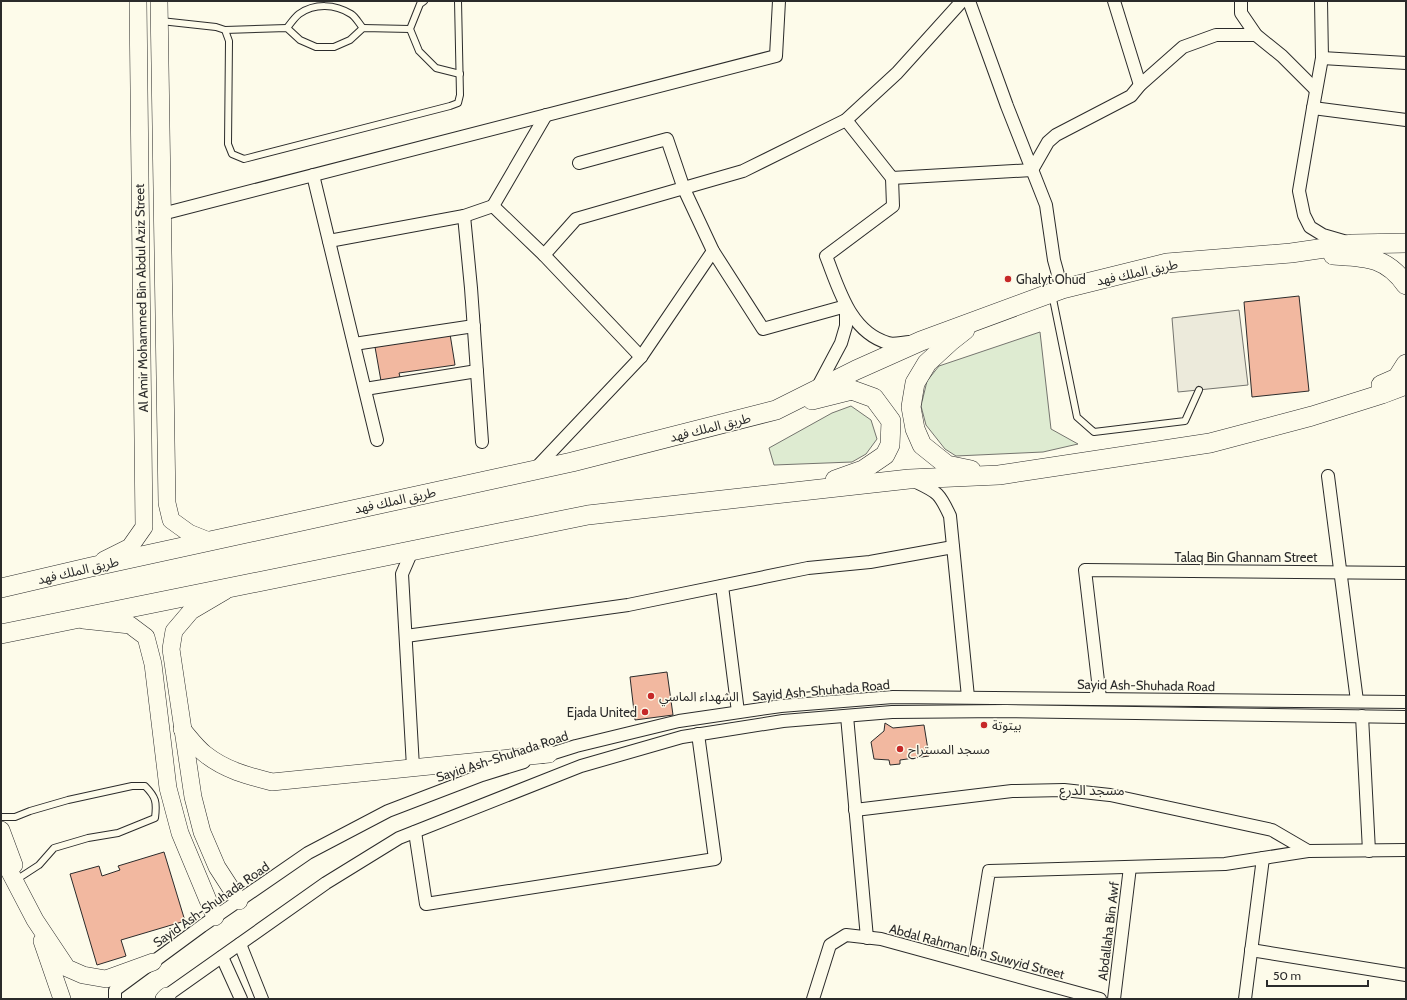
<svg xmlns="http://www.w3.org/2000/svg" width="1407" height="1000" font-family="Cabin,'Noto Sans Arabic',sans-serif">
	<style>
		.green { fill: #deebd1; stroke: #74746e }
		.parking { fill: #eceadb; stroke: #74746e }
		.building { fill: #f2b8a0; stroke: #2b2b2b }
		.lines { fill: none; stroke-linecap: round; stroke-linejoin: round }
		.lane-casing { stroke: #2b2b2b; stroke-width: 8 }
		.street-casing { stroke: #2b2b2b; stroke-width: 14 }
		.secondary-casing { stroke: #2b2b2b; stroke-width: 18 }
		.primary-casing { stroke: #2b2b2b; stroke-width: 20 }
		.lane { stroke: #fdfbea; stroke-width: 6 }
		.street { stroke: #fdfbea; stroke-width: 12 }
		.secondary { stroke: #fdfbea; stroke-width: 17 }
		.primary { stroke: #fdfbea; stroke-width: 19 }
		.poi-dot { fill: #c62828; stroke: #fdfbea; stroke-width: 1.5 }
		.labels { text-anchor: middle; stroke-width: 3; stroke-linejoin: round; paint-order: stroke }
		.street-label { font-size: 13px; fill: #2b2b2b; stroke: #fdfbea }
		.poi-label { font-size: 13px; fill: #2b2b2b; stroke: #fdfbea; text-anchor: start }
		.neighbourhood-label { font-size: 14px; fill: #2b2b2b; stroke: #fdfbea }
	</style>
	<rect width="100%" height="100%" fill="#fdfbea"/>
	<!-- green -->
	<g class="green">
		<path d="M1040,332L1051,429L1078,444L1043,452L956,456L945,449L926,425L921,406L927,381L939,366Z"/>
		<path d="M851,406L871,420L877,439L866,454L852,462L774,465L769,448L832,413Z"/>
	</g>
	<!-- parking -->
	<path class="parking" d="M1239,310L1248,385L1178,392L1172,318Z"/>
	<!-- building -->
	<g class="building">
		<path d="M1299,296L1309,391L1252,397L1244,302Z"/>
		<path d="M450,334L455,365L399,373L400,377L381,381L375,347Z"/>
		<path d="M667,672L673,715L635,720L630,677Z"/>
		<path d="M885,723L893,728L924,725L929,756L900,760V764L890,765L889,760L874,759L871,742L884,731Z"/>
		<path d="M164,852L185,921L121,940L126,956L97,965L70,874L99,866L102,876L120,870L118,866Z"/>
	</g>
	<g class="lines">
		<defs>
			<g id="lane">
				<path d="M424,1L420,4L410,29L419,51L436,68L460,74"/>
				<path d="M161,21L216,27L225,30L229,41L228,144L232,154L244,159L450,106L458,103L460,95L458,1"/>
				<path d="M287,28C290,24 295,17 299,14C315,3 335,4 351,14C356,17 359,24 363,28"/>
				<path d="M225,30L287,28L300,40L316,47H334L350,40L363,28L410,29"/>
				<path d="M1052,294L1077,417L1094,432L1185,421L1199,390"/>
				<path d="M1,817H15L30,811L68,800L132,786H145C156,797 157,802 155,818L118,833L88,838L54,848L39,865L19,878"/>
			</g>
			<g id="street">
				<path d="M969,1L1007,106L1046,205L1054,260L1062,289"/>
				<path d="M1114,1L1140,85"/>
				<path d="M1241,1V13L1256,35L1282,56L1316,90"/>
				<path d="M1321,1L1322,58L1313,108L1299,191L1304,215L1310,227L1323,235L1347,242"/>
				<path d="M1322,58L1406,63"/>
				<path d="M1313,108L1406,120"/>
				<path d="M846,120L892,178L1032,170L1048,142L1056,135L1131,96L1140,85L1183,47L1216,35H1256"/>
				<path d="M579,163L667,139L684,189L713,251L763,329L846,306"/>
				<path d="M313,175L377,440"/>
				<path d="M892,178L893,206L826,256C839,289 850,332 888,343C894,345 903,342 910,342"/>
				<path d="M493,206L546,115"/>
				<path d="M162,214L776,56L779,1"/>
				<path d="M464,216L471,288L482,442"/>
				<path d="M329,241L464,216L493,206L544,255L641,357"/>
				<path d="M544,255L576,219L743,171L846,120L897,73L962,1"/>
				<path d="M354,344L474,326"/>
				<path d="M365,389L477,371"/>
				<path d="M816,390L841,343L846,326V306"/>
				<path d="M535,469L641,357L713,251"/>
				<path d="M1328,476L1357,701"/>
				<path d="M914,481C937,492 939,492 950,516L968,697"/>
				<path d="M412,551L402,574L413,767"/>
				<path d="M722,586L738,712"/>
				<path d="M406,636L628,605L808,568L870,562L953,547"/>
				<path d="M1100,698L1085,570L1406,573"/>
				<path d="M847,716L867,938"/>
				<path d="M1362,716L1369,851"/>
				<path d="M541,757L576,746L679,721L781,706L893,697L1406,702"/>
				<path d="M855,810L1012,791L1064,790L1110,795L1272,830L1308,851"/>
				<path d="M415,832L426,904L715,859L698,734"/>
				<path d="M240,944L262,999"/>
				<path d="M1251,950L1406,975"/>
				<path d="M222,957L241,999"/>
				<path d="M974,964L989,871L1225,864L1308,851L1406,850"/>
				<path d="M115,999V990L202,926L308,853L388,811L482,775L524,762"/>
				<path d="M162,999L326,883L399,838L581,766L682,737L783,721L892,712L1006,711L1406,717"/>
				<path d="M813,999L830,945L846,935L881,939L1100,999"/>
				<path d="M1114,999L1130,867"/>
				<path d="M1245,999L1263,858"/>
			</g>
			<g id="secondary">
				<path d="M159,1L167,503L171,520L189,533L209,541"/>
				<path d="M104,560L130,547L144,527L138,1"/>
				<path d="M225,591L191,611L174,631L171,649L193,797L202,832L217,867L239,901"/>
				<path d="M83,620L130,625L146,637L153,664L168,788L180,833L215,917"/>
				<path d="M182,729C189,737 196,747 205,754C225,770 248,776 272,782L549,754"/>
				<path d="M1,830L14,865"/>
				<path d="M1,855L35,920L67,968L83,975L106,979L153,962"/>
				<path d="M42,941L62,999"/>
				<path d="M164,999L167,996"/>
			</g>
			<g id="primary">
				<path d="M1333,255C1365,257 1386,256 1406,285"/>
				<path d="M965,330L951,341L927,363L915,383L911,407L915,429L922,445L947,465L971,470"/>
				<path d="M1381,385L1397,378L1406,364"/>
				<path d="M812,400L852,390L874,398L891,421L890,445L885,455L863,470L835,480"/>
				<path d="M1,588L91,567L572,462L776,410L856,370L921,341L1062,289L1167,263L1291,253L1353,244L1406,243"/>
				<path d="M1,634L588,515L909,479L999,475L1210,443L1312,416L1382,394L1406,385"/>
			</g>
		</defs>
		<!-- lane casing -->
		<use href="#lane" class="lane-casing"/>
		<!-- street casing -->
		<use href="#street" class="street-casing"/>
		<!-- secondary casing -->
		<use href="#secondary" class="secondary-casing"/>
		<!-- primary casing -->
		<use href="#primary" class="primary-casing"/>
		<!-- lane -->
		<use href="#lane" class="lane"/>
		<!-- street -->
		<use href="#street" class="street"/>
		<!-- secondary -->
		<use href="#secondary" class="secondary"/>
		<!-- primary -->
		<use href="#primary" class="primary"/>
	</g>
	<!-- markers -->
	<g class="poi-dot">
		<circle cx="1008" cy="279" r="4"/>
		<circle cx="651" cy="696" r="4"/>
		<circle cx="645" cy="712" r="4"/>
		<circle cx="984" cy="725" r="4"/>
		<circle cx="900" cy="749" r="4"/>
	</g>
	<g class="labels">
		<!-- street labels -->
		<g class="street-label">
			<text transform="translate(1137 272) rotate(-12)" y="5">طريق الملك فهد</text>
			<text transform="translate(141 298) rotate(-91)" y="5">Al Amir Mohammed Bin Abdul Aziz Street</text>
			<text transform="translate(710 427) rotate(-14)" y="5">طريق الملك فهد</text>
			<text transform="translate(395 500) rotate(-12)" y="5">طريق الملك فهد</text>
			<text x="1246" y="562">Talaq Bin Ghannam Street</text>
			<text transform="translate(78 570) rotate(-13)" y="5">طريق الملك فهد</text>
			<text transform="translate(1146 685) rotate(1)" y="5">Sayid Ash-Shuhada Road</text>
			<text transform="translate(821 690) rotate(-5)" y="5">Sayid Ash-Shuhada Road</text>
			<text transform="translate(502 756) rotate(-18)" y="5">Sayid Ash-Shuhada Road</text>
			<text transform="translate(211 904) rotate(-35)" y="5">Sayid Ash-Shuhada Road</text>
			<text transform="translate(1108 931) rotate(-83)" y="5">Abdallaha Bin Awf</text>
			<text transform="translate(977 951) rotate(15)" y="5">Abdal Rahman Bin Suwyid Street</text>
		</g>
		<!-- poi labels -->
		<g class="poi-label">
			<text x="1016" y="284">Ghalyt Ohud</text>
			<text x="659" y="701">الشهداء الماسي</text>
			<text x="637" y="717" text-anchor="end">Ejada United</text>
			<text x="992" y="730">بيتوتة</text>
			<text x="908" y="754">مسجد المستراح</text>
		</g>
		<!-- neighbourhood labels -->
		<g class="neighbourhood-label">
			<text x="1092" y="795">مسجد الدرع</text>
		</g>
	</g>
	<!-- border -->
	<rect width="1407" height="1000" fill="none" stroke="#2b2b2b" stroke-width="4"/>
	<!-- scale -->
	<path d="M1267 980v6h101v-6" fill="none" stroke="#2b2b2b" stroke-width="2"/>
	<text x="1273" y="980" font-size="12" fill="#2b2b2b" stroke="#fdfbea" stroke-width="3" paint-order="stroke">50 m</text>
</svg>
